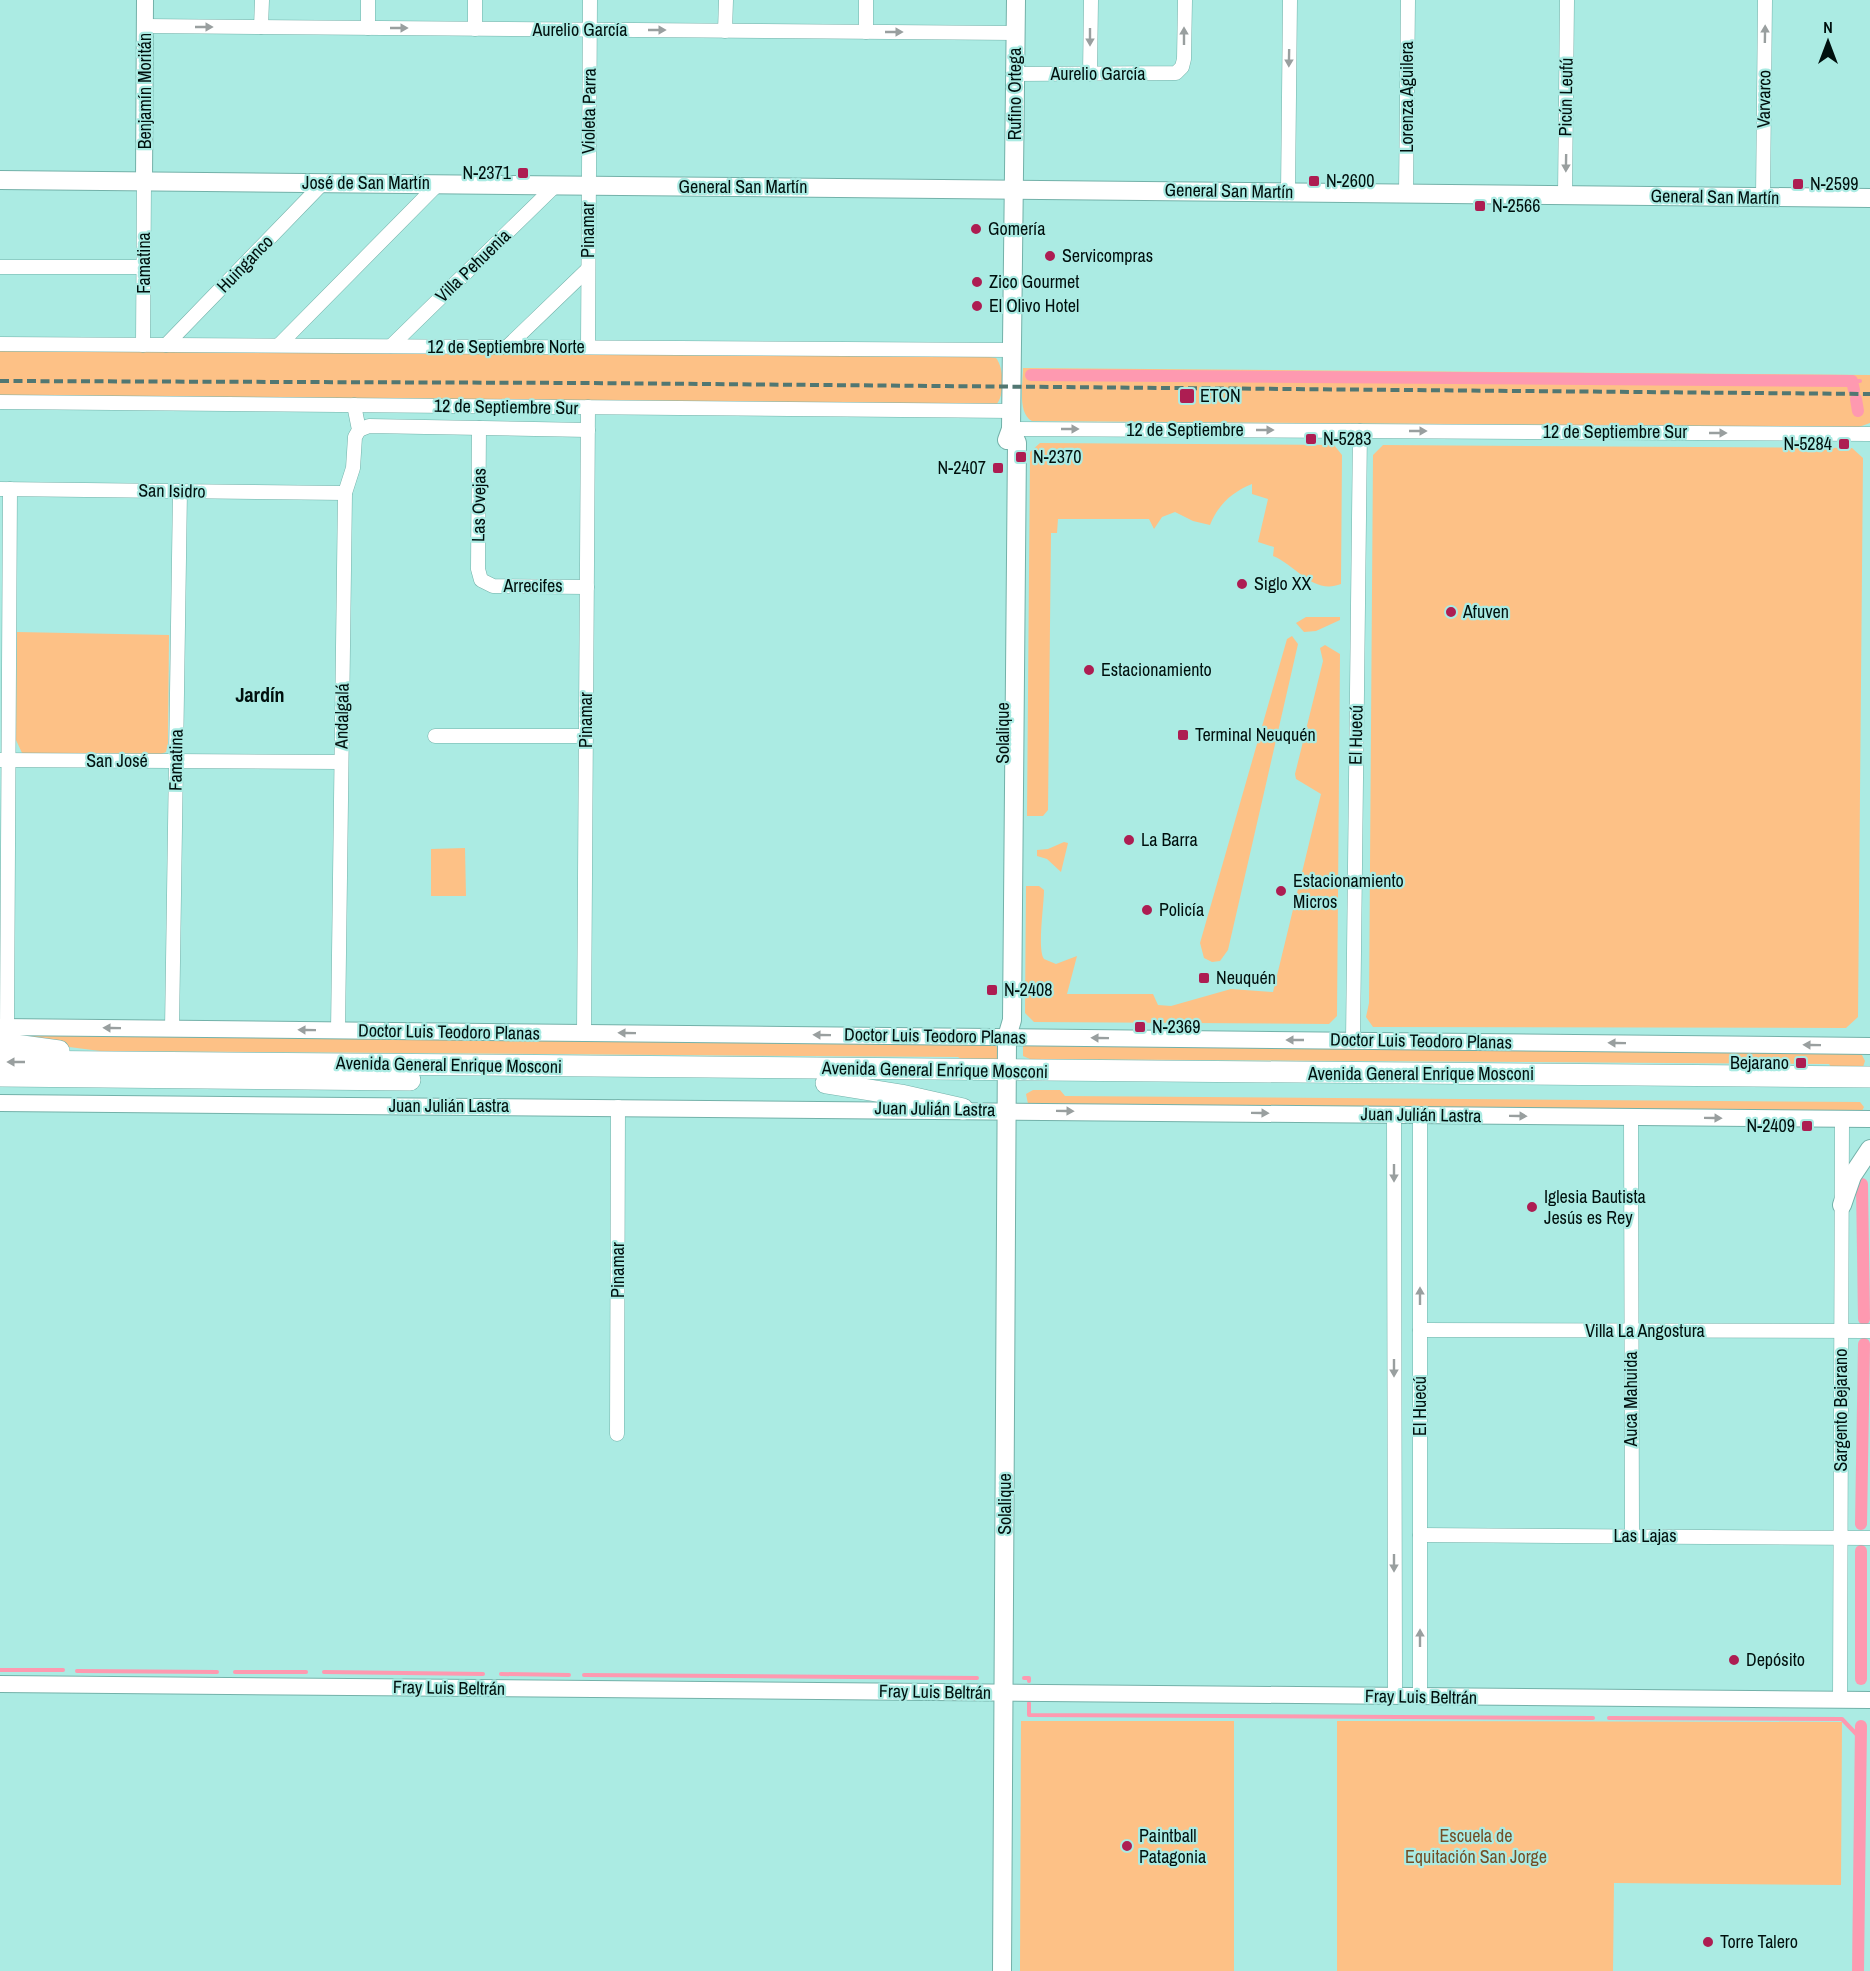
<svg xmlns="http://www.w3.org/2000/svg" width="1870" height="1971" font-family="'Archivo Narrow',sans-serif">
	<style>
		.green { fill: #fdc186 }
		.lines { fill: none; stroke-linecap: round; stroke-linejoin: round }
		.stream { stroke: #fe99b0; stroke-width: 4 }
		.canal { stroke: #fe99b0; stroke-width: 12 }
		.minor-casing { stroke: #73b1a9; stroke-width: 15 }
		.tertiary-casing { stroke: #73b1a9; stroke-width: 18 }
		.secondary-casing { stroke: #73b1a9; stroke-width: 20 }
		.trunk-casing { stroke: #73b1a9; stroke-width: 22 }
		.minor { stroke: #fff; stroke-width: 14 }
		.tertiary { stroke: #fff; stroke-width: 16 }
		.secondary { stroke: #fff; stroke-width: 18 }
		.trunk { stroke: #fff; stroke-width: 21 }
		.rail { stroke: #517772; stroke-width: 4; stroke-dasharray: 9 4.5; stroke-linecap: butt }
		.oneway { fill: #999f9f }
		.poi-dot { fill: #ad1d52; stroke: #abebe3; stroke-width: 2 }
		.labels { text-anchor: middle; stroke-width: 4.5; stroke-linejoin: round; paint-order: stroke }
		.street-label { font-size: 18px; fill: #00100e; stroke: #abebe3 }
		.poi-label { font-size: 18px; fill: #00100e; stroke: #abebe3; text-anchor: start }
		.park-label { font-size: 18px; fill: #734e26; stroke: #abebe3 }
		.neighbourhood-label { font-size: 20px; font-weight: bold; fill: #00100e; stroke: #abebe3 }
	</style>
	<rect width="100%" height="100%" fill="#abebe3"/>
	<!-- green -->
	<g class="green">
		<path d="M0,351L989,357L996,358C1004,367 1005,396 996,405L0,399Z"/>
		<path d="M1023,368L1870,375V423L1859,427L1032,421C1017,413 1023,383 1023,368Z"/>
		<path d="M1040,443L1334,445L1342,455L1341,584C1313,595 1296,565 1273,556L1274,547L1258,542L1268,499L1252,494V484C1232,492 1218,505 1210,525L1193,521L1175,512L1162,517L1154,529L1149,519H1058L1057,533H1051L1048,810L1043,816H1027L1030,452Z"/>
		<path d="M1383,445L1852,448L1863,458L1858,1017L1846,1028L1373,1027L1366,1017L1369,1003L1373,455Z"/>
		<path d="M1306,617H1340V620L1316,631L1304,632L1296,623Z"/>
		<path d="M17,632L169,635L168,743L166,752L159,755L22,753L16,740Z"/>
		<path d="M1292,636L1298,644L1228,950L1220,961L1212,962L1204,958L1200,943L1287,639Z"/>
		<path d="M1325,645L1340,654L1337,1016L1329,1024L1034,1022L1025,1013L1026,886H1039L1044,890C1044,906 1037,949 1044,959L1056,964L1077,956L1067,994H1153L1158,1005L1171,1006L1231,989L1273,992L1321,794L1296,779L1295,774L1323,661L1320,648Z"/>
		<path d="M1064,842L1068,843L1061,872L1047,859L1037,856V850L1048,849Z"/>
		<path d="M465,848L466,896H431V849Z"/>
		<path d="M0,1035L996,1044L999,1056L998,1059L967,1063L958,1057L100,1051L0,1038Z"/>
		<path d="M1023,1045L1861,1053L1865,1061L1863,1067L1834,1071L1829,1064L1030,1059L1023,1056Z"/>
		<path d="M1033,1090H1060L1065,1096L1860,1102L1864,1107L1862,1111L1028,1104L1026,1094Z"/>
		<path d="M1021,1721H1234V1971H1020Z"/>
		<path d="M1337,1721L1842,1722L1841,1885L1614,1883L1613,1971H1337Z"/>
	</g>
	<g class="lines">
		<!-- stream -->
		<g class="stream">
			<path d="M1852,381H1860"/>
			<path d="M0,1670H63"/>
			<path d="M77,1671L217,1672"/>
			<path d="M235,1672H306"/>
			<path d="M324,1672L483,1674"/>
			<path d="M501,1674L569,1675"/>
			<path d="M584,1675L977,1678"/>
			<path d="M1024,1678H1029V1681"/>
			<path d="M1029,1703V1715L1593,1718"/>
			<path d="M1609,1718L1842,1719L1860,1738"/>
		</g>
		<!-- canal -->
		<g class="canal">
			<path d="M1031,375L1852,381L1854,390"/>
			<path d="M1856,399L1858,411"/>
			<path d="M1862,1184L1864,1319"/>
			<path d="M1861,1524L1864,1344"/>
			<path d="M1861,1679V1551"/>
			<path d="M1858,1971L1861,1726"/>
		</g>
		<defs>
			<g id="minor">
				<path d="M145,26L1015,33"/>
				<path d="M261,27L262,0"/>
				<path d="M368,28V0"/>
				<path d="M475,29V0"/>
				<path d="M725,31L726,0"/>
				<path d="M866,32V0"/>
				<path d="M1015,74L1176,73L1182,67L1184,59L1185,0"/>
				<path d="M1090,74L1091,0"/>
				<path d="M1288,192L1290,0"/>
				<path d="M1406,193L1408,0"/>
				<path d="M1565,195L1567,0"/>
				<path d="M1763,197L1765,0"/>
				<path d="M0,267H144"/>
				<path d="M0,344L1012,350"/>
				<path d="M143,345L144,182"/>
				<path d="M166,345L323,183"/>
				<path d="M279,345L438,184"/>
				<path d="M391,346L556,185"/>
				<path d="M507,347L588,269"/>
				<path d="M588,347L590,0"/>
				<path d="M0,402L1012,411"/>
				<path d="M479,428L478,569L481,580L493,586L587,587"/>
				<path d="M1011,429L1870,434"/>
				<path d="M359,430L369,426L588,430"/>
				<path d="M0,489L345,493"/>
				<path d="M435,736H586"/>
				<path d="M0,760L341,762"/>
				<path d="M7,1027L10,489"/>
				<path d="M172,1029L180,491"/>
				<path d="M338,1031L345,493L353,468L355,437L359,430L354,405"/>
				<path d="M584,1033L588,407"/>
				<path d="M1353,1040L1360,431"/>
				<path d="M1394,1114L1395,1696"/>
				<path d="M1631,1117L1632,1536"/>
				<path d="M1420,1330L1870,1331"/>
				<path d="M617,1434L618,1107"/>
				<path d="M1420,1535L1870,1538"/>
				<path d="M1420,1697V1114"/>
				<path d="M1840,1700L1842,1119"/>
			</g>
			<g id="tertiary">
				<path d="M144,182L145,0"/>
				<path d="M0,1027L1870,1046"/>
				<path d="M0,1103L1870,1119"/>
				<path d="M0,1684L1870,1700"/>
			</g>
			<g id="secondary">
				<path d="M0,180L1870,198"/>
				<path d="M1007,440L1011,429L1016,0"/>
				<path d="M1842,1205L1852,1176L1870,1149"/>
				<path d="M1002,1971L1007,1037L1012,1020L1017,443L1011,429"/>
			</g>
			<g id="trunk">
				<path d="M0,1043L59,1051"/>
				<path d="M0,1061L1870,1077"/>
				<path d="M0,1076L410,1080"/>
				<path d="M826,1083L901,1095L963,1109"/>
			</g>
		</defs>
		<!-- minor casing -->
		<use href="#minor" class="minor-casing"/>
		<!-- tertiary casing -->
		<use href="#tertiary" class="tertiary-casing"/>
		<!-- secondary casing -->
		<use href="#secondary" class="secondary-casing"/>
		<!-- trunk casing -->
		<use href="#trunk" class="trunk-casing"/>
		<!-- minor -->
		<use href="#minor" class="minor"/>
		<!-- tertiary -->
		<use href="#tertiary" class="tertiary"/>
		<!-- secondary -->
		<use href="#secondary" class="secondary"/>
		<!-- trunk -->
		<use href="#trunk" class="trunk"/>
		<!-- rail -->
		<path class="rail" d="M0,381L588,383L1870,394"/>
	</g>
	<!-- one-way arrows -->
	<defs><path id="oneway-solid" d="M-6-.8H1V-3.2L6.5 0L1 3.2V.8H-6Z" transform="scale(1.5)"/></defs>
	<g class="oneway">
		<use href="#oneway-solid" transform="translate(204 27)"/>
		<use href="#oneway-solid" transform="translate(399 28)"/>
		<use href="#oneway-solid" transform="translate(657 30)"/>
		<use href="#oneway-solid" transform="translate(894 32)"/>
		<use href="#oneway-solid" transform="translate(1765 34) rotate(-89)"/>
		<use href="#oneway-solid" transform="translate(1184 36) rotate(-90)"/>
		<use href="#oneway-solid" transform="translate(1090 37) rotate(90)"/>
		<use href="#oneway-solid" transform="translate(1289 58) rotate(91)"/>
		<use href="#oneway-solid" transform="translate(1566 163) rotate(91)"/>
		<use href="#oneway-solid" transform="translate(1070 429)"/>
		<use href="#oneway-solid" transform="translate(1265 430)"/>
		<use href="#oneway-solid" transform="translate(1418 431)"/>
		<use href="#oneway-solid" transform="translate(1718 433)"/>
		<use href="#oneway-solid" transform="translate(112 1028) rotate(-179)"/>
		<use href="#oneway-solid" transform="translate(307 1030) rotate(-179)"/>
		<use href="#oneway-solid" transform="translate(627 1033) rotate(-179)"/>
		<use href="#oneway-solid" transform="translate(822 1035) rotate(-179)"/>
		<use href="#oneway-solid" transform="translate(1100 1038) rotate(-179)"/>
		<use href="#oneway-solid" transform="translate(1295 1040) rotate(-180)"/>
		<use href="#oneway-solid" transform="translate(1617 1043) rotate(-179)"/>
		<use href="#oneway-solid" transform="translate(1812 1045) rotate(-179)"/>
		<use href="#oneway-solid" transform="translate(16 1062) rotate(-180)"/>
		<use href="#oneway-solid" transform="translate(1065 1111) rotate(1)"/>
		<use href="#oneway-solid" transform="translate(1260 1113) rotate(1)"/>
		<use href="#oneway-solid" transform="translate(1518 1116) rotate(1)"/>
		<use href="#oneway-solid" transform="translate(1713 1118) rotate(1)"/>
		<use href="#oneway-solid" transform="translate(1394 1173) rotate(90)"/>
		<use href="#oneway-solid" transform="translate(1420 1296) rotate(-90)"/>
		<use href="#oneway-solid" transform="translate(1394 1368) rotate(90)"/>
		<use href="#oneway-solid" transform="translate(1394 1563) rotate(90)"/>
		<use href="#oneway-solid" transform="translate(1420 1638) rotate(-90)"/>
	</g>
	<!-- markers -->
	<g class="poi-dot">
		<rect x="517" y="167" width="12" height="12" rx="3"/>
		<rect x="1308" y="175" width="12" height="12" rx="3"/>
		<rect x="1792" y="178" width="12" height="12" rx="3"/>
		<rect x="1474" y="200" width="12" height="12" rx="3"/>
		<circle cx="976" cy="229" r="6"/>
		<circle cx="1050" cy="256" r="6"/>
		<circle cx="977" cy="282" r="6"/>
		<circle cx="977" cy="306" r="6"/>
		<rect x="1179" y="388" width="16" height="16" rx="3"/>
		<rect x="1305" y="433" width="12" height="12" rx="3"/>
		<rect x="1838" y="438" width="12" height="12" rx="3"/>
		<rect x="1015" y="451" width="12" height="12" rx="3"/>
		<rect x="992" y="462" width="12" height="12" rx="3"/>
		<circle cx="1242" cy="584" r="6"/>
		<circle cx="1451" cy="612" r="6"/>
		<circle cx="1089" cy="670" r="6"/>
		<rect x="1177" y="729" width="12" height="12" rx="3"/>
		<circle cx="1129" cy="840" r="6"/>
		<circle cx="1281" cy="891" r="6"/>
		<circle cx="1147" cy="910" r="6"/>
		<rect x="1198" y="972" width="12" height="12" rx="3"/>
		<rect x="986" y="984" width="12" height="12" rx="3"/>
		<rect x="1134" y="1021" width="12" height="12" rx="3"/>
		<rect x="1795" y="1057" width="12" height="12" rx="3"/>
		<rect x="1801" y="1120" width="12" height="12" rx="3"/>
		<circle cx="1532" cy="1207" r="6"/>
		<circle cx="1734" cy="1660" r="6"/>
		<circle cx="1127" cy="1846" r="6"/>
		<circle cx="1708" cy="1942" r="6"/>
	</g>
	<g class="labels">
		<!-- street labels -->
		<g class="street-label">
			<text x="580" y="36">Aurelio García</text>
			<text x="1098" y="80">Aurelio García</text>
			<text transform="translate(145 91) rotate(-90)" y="6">Benjamín Moritán</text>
			<text transform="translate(1015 94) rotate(-90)" y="6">Rufino Ortega</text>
			<text transform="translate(1407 97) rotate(-90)" y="6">Lorenza Aguilera</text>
			<text transform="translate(1566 97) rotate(-89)" y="6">Picún Leufú</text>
			<text transform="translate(1764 99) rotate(-89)" y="6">Varvarco</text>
			<text transform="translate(589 111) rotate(-89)" y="6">Violeta Parra</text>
			<text x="366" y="189">José de San Martín</text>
			<text x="743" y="193">General San Martín</text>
			<text transform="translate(1229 191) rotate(1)" y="6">General San Martín</text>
			<text transform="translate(1715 197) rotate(1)" y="6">General San Martín</text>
			<text transform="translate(588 230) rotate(-90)" y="6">Pinamar</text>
			<text transform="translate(144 263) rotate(-90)" y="6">Famatina</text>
			<text transform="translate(245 264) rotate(-46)" y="6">Huinganco</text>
			<text transform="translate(473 266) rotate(-44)" y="6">Villa Pehuenia</text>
			<text x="506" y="353">12 de Septiembre Norte</text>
			<text transform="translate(506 407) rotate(1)" y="6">12 de Septiembre Sur</text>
			<text x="1185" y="436">12 de Septiembre</text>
			<text x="1615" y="438">12 de Septiembre Sur</text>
			<text transform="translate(172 491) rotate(1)" y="6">San Isidro</text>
			<text transform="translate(479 505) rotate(-89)" y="6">Las Ovejas</text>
			<text x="533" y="592">Arrecifes</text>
			<text transform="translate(342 716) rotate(-89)" y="6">Andalgalá</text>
			<text transform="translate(586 720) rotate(-90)" y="6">Pinamar</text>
			<text transform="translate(1003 733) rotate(-90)" y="6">Solalique</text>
			<text transform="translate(1356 735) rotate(-89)" y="6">El Huecú</text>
			<text transform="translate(176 760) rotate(-89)" y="6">Famatina</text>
			<text x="117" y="767">San José</text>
			<text transform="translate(449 1032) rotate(1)" y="6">Doctor Luis Teodoro Planas</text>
			<text transform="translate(935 1036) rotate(1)" y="6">Doctor Luis Teodoro Planas</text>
			<text transform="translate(1421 1041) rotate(1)" y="6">Doctor Luis Teodoro Planas</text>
			<text transform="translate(449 1065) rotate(1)" y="6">Avenida General Enrique Mosconi</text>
			<text transform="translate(935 1070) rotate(1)" y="6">Avenida General Enrique Mosconi</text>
			<text x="1421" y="1080">Avenida General Enrique Mosconi</text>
			<text x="449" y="1112">Juan Julián Lastra</text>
			<text transform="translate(935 1109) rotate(1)" y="6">Juan Julián Lastra</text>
			<text transform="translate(1421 1115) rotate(1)" y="6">Juan Julián Lastra</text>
			<text transform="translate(618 1270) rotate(-90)" y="6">Pinamar</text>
			<text x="1645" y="1337">Villa La Angostura</text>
			<text transform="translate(1631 1399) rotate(-90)" y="6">Auca Mahuida</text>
			<text transform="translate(1420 1406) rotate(-90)" y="6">El Huecú</text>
			<text transform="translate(1841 1410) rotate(-90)" y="6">Sargento Bejarano</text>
			<text transform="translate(1005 1504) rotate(-90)" y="6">Solalique</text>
			<text x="1645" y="1542">Las Lajas</text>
			<text transform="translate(449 1688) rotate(1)" y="6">Fray Luis Beltrán</text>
			<text transform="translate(935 1692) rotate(1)" y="6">Fray Luis Beltrán</text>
			<text transform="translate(1421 1697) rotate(1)" y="6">Fray Luis Beltrán</text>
		</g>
		<!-- poi labels -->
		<g class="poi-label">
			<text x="511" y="179" text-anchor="end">N-2371</text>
			<text x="1326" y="187">N-2600</text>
			<text x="1810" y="190">N-2599</text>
			<text x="1492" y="212">N-2566</text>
			<text x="988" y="235">Gomería</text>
			<text x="1062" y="262">Servicompras</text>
			<text x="989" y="288">Zico Gourmet</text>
			<text x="989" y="312">El Olivo Hotel</text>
			<text x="1200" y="402">ETON</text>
			<text x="1323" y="445">N-5283</text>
			<text x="1832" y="450" text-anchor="end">N-5284</text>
			<text x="1033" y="463">N-2370</text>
			<text x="986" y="474" text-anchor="end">N-2407</text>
			<text x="1254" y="590">Siglo XX</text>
			<text x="1463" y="618">Afuven</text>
			<text x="1101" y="676">Estacionamiento</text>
			<text x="1195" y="741">Terminal Neuquén</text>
			<text x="1141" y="846">La Barra</text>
			<text x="1293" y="887">Estacionamiento<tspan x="1293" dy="21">Micros</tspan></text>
			<text x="1159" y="916">Policía</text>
			<text x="1216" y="984">Neuquén</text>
			<text x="1004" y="996">N-2408</text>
			<text x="1152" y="1033">N-2369</text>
			<text x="1789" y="1069" text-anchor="end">Bejarano</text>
			<text x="1795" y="1132" text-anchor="end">N-2409</text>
			<text x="1544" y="1203">Iglesia Bautista<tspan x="1544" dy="21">Jesús es Rey</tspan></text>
			<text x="1746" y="1666">Depósito</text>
			<text x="1139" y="1842">Paintball<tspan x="1139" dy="21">Patagonia</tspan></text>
			<text x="1720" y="1948">Torre Talero</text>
		</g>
		<!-- park labels -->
		<g class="park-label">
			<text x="1476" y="1842">Escuela de<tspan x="1476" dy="21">Equitación San Jorge</tspan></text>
		</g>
		<!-- neighbourhood labels -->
		<g class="neighbourhood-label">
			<text x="260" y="702">Jardín</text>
		</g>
	</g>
	<!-- north arrow -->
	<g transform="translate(1828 42)" stroke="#abebe3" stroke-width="4.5" paint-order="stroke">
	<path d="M0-4.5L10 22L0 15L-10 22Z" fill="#00100e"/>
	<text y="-9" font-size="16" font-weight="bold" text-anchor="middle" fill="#00100e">N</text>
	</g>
</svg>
